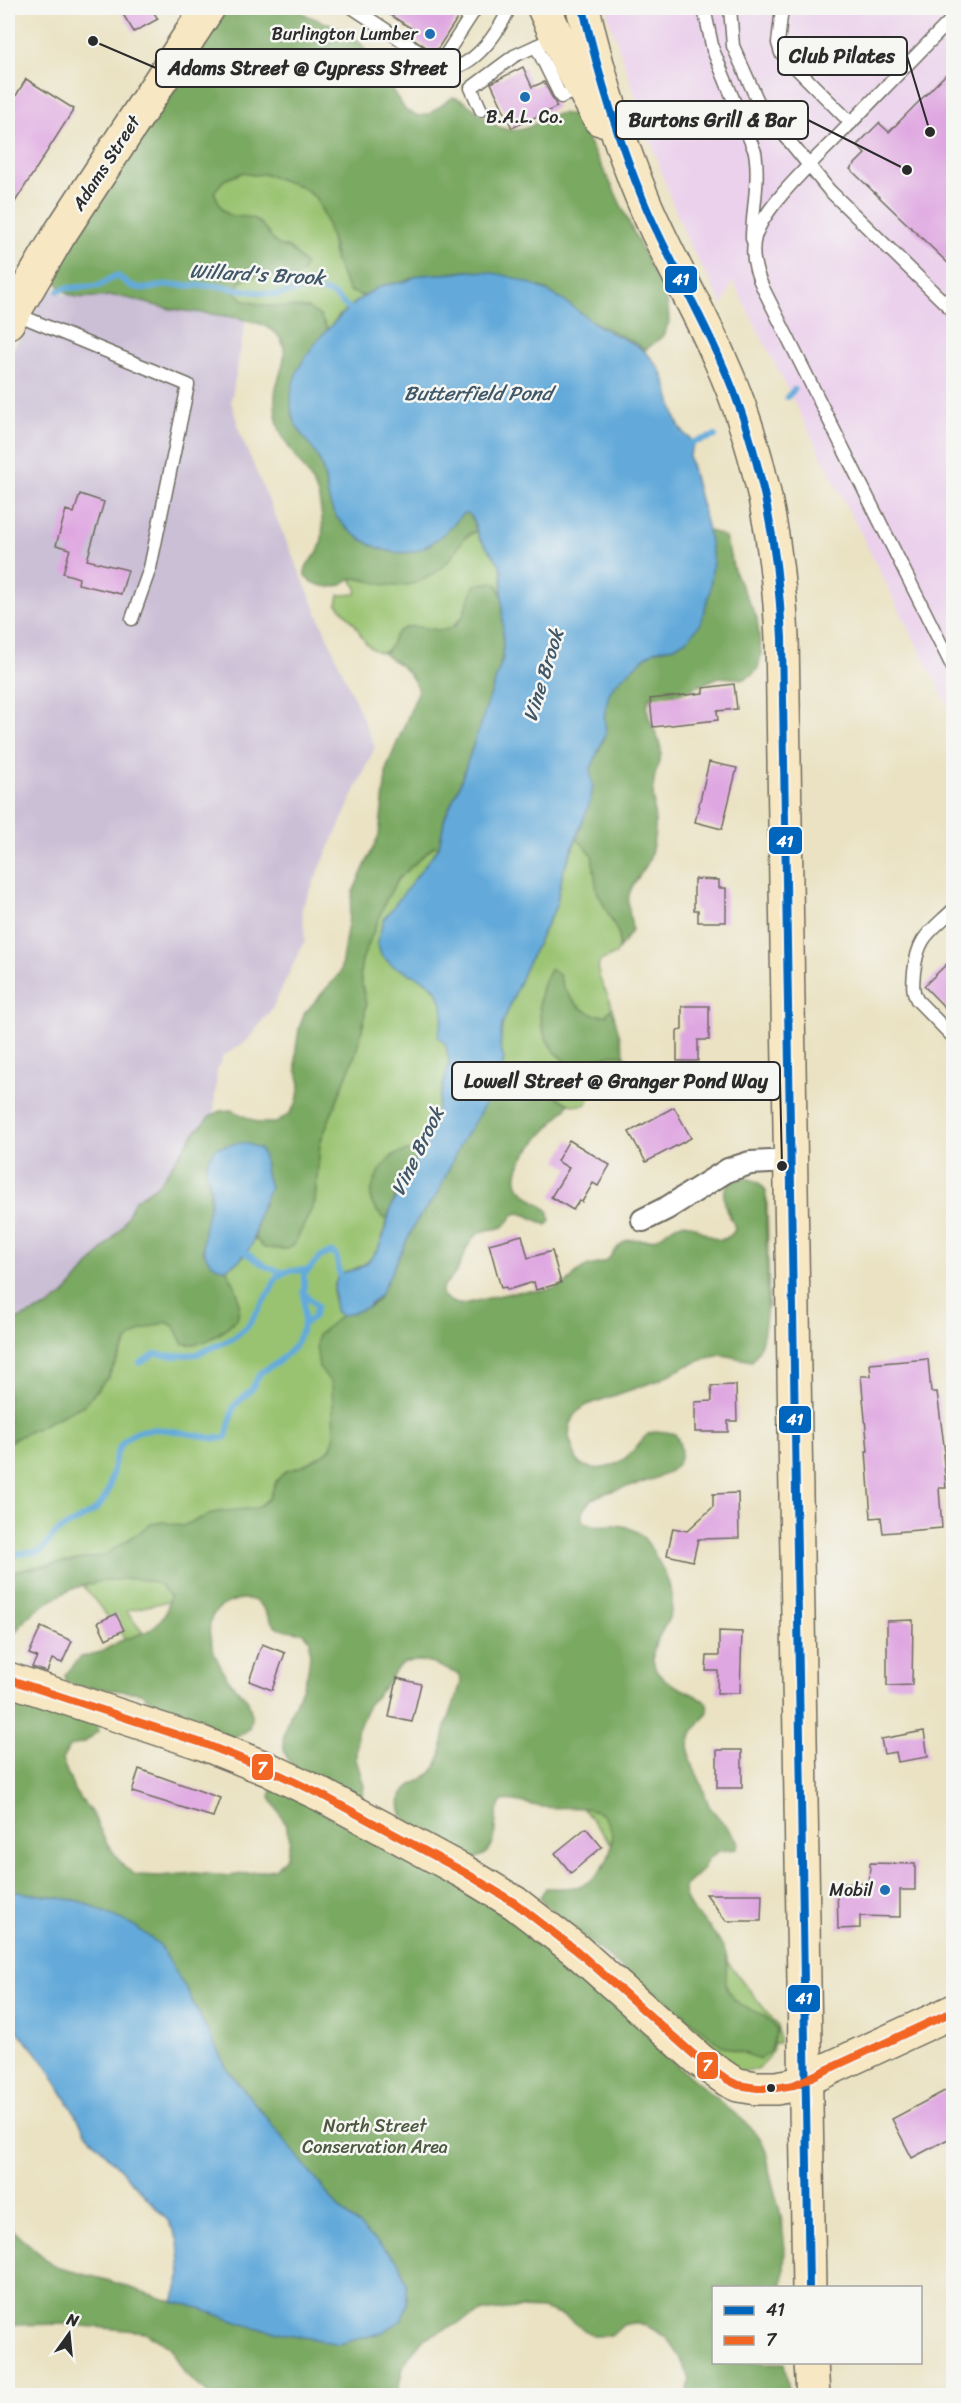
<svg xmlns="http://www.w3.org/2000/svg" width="961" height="2403" font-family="Sriracha,sans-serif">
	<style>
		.built { fill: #ebd1ec }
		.industrial { fill: #cbbfd6 }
		.green { fill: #99c370; stroke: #62774e; stroke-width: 1.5 }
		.forest { fill: #7aa962; stroke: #526a46; stroke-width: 1.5 }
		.water { fill: #63aada; stroke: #476a82; stroke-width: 1.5 }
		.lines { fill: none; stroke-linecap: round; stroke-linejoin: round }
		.stream { stroke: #63aada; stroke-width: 6 }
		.building { fill: #dfa7e1 }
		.lane-casing { stroke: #6e6b60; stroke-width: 15 }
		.street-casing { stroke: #6e6b60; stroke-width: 26 }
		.secondary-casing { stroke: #6e6b60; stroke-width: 36 }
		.lane { stroke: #fff; stroke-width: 12 }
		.street { stroke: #fff; stroke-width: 22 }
		.secondary { stroke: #f7e8c3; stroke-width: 33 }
		.bus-1-casing { stroke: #f6f6f2; stroke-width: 12 }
		.bus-2-casing { stroke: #f6f6f2; stroke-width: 12 }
		.bus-1 { stroke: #0065bd; stroke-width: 8 }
		.bus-2 { stroke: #f26522; stroke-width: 8 }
		.poi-dot { fill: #1f6fb2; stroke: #f6f6f2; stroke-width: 2 }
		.bus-dot { fill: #2b2b2b; stroke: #f6f6f2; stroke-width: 2 }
		.labels { text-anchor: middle; stroke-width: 5; stroke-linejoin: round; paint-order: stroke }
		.poi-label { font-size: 18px; fill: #2b2b2b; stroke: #f6f6f2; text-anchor: end }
		.street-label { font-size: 18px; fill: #2b2b2b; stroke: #f6f6f2 }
		.park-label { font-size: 18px; fill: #4c5940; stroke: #f6f6f2 }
		.water-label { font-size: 20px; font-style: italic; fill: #3f5768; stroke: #f6f6f2 }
		.leader { fill: none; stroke: #2b2b2b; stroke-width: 2 }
		.callout-dot { fill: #2b2b2b; stroke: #f6f6f2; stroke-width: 2 }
		.callout { fill: #f6f6f2; stroke: #2b2b2b; stroke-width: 2 }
		.callout-label { font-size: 20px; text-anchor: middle; font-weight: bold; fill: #2b2b2b }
		.line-badge { stroke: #f6f6f2; stroke-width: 2 }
		.badge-label { font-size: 16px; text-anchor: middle; font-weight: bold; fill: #fff }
	</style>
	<rect width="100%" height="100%" fill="#f6f6f2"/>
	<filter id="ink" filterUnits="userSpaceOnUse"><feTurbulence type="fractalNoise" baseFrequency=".0167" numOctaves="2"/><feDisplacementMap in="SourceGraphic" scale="12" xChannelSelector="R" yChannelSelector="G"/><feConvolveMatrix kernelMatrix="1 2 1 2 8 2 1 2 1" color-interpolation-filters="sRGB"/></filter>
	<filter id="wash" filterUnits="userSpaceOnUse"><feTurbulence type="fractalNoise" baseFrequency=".008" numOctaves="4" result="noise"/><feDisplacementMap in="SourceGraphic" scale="24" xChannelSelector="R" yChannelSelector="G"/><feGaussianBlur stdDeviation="1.35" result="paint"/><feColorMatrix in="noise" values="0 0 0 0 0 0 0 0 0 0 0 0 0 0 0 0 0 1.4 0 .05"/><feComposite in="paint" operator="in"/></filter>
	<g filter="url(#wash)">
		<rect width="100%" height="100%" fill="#eae2c2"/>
		<!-- built -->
		<path class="built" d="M608,8H953V716L733,281L723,305L690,246L670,197L608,16Z"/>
		<!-- industrial -->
		<path class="industrial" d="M48,288L63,295L112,292L246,319L231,401L241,436L375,747L302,908L305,940L273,1007L247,1041L223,1056L217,1070L213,1123L36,1334L8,1333V357Z"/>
		<!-- green -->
		<g class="green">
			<path d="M244,172L252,175L265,174L302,187L316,198L329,227L335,260L349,291L363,296L339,316L328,330L320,316L308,308L267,306L245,301L234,291C242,275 258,274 274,274L280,247C270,241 268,229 258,222C248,214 232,221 223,210C219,205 217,197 214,192L224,180Z"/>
			<path d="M476,531C481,543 491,549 497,559C504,569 503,583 502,594L497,584L483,583L467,602L463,616L450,629L440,631L418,627L395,636L390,648L382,653C366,648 363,639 356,626C351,619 343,611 337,604L339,595L356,594L357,588L352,581L354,578L374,582L426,578L441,568L454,554L463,539Z"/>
			<path d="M577,839L592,854L597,891L619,935L621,942L616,954L600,961C593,978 609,991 612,1008L606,1015C584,1018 563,995 559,974L551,969C528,997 540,1058 578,1066C597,1070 600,1049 625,1056C631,1063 634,1070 632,1079C628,1099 607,1087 593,1090L587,1104C570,1109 560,1100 548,1089L493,1153L450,1218L420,1274L406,1304L401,1321L465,1368L595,1327L647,1264L697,1235L712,1255L741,1233C732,1220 717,1207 731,1191L748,1185L762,1190L767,1200L769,1307L420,1484L334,1431L333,1445L326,1453L778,2026L779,2043H774C770,2067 747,2081 726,2064L633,1975L582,1931L642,1883L422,1605L305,1569L126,1611L223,1735L191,1724L65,1562L32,1567L8,1575V1442L84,1405L108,1377L129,1339L142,1330L166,1322L174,1326L182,1343C201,1348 236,1330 239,1310C241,1296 233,1281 226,1269L240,1260L255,1238L264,1248L286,1249L294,1245L315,1202L320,1143L356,1052L364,1021L366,1005L360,974L362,960L386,900L398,879L434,846L439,847C443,852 450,861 445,868C441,874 431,877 427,882C421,889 408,922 408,930C408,937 415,941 418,946L414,967C424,988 441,982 443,1011L446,991L442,981L427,965L426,960L427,937L424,915L434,889L438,888L441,891L433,907L434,911L438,914L460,895L484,898L503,886L509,885L514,889L513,895C507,909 484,972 474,978C469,980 465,980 461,983L458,991L459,1021L457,1039L431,1131L419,1151L393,1155L376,1178L371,1200L381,1216L386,1220C382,1248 373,1266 344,1272C331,1281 330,1301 338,1314L341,1316L366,1308L378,1299L417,1220L437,1195L459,1146L491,1095L500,1075L504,1060L500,1046L502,1025L525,969L556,906L563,872Z"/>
		</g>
		<!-- forest -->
		<g class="forest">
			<path d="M228,8H295L308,16L344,30L360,42L406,111L419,116L429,114L453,97C474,102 486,126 509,130C534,134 548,105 575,116L613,188L648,263L662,287L668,306L669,322L663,336L645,350L637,344L585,318L572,306L541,287L467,271L414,277L404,282L384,285L363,296L349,291L335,260L334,247L323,212L316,198L302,187L265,174L252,175L244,172L224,180L214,192C217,197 219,205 223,210C231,220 245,214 254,219C273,229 267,246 290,248L305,264L303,272L296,277L260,274L239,282L234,291L245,301L267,306L308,308L320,316L328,330L305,358L301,433L315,451L321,464L330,504L354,534L384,549L455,523L462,514L468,513L472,516L476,531C463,536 461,543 454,554C439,575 412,590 386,585C375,583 365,579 354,578C347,579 343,585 337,586C326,589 312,584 305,576C304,562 314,560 319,549C325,537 322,517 320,504C315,471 282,450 277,420C275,410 274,398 276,388C281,368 294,346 272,330C249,314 191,314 161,307C145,303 129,297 113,296C97,296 77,302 64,291C57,286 55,280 54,272Z"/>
			<path d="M708,530L725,537L735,573L757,618L761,654L758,668L753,674L744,679L719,677L682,693L650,697C640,718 662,733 661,754C660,763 655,771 654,781C652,795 654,808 655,822C656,832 653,844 651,854C648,870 633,879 629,895C626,907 632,919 632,931L619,949V935L597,891L592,854L577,839L592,794L590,771L604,739L605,708L609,694L614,685L644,658L656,650L674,647L713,561Z"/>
			<path d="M492,582L497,584C508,602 504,652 498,673L459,787L445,817L439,847L434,846L398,879L386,900L362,960L360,974L366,1005L364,1021L356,1052L320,1143L315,1202L294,1245L286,1249L264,1248L255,1238L258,1215L265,1202V1163L226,1146L216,1148L207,1178C216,1199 202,1227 203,1251L220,1268L226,1269C236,1285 242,1300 237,1319C221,1332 204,1349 182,1343L174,1326L166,1322L142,1330L129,1339L108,1377L84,1405L8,1442V1323L47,1307L64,1295L122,1227L135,1200L159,1184L194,1133L209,1117L220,1111L231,1110L259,1123H276L290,1113L297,1102L300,1084L296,1068V1049L299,1029L304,1014L340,973L353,892L379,835L387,767L418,692C414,672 397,663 382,653L387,651C392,645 393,636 399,631C419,616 446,646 463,616C468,606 469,595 475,585Z"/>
			<path d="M551,969L559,974C563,995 584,1018 606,1015L612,1008L625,1056C600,1049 597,1070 578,1066C540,1058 529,997 551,969Z"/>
			<path d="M512,1078C524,1078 536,1079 546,1086C554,1092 558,1100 569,1104C556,1124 503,1164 520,1188C528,1198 540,1203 549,1212L550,1221L547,1225L526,1215L519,1213L513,1215C501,1236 494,1224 478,1234C466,1242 464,1259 457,1271C452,1278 446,1282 442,1289V1295C448,1300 454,1305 462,1304C468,1304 475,1301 480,1300C492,1297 504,1294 516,1292C533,1289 548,1294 565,1284C573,1279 576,1271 586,1267C592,1264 602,1265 607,1260C614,1254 617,1245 626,1241C635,1237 647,1243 657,1238C664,1235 669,1228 676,1225C697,1214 716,1258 735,1230C734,1219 724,1209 724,1198C723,1174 755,1172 766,1191C763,1231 777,1334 752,1361L722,1355L707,1358L684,1367L659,1380L587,1405L576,1413L570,1426L569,1437L578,1463C598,1474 617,1467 632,1452C637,1447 642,1438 648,1434C657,1429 665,1432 675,1434C705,1485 614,1481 590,1501C587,1504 584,1509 582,1512V1521C603,1532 614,1517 639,1533C647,1539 652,1551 657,1559C665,1572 672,1588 672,1603C673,1626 645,1642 655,1668C661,1684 693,1691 707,1703L708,1712L692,1733L689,1747L690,1760L701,1783L709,1806L738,1841L737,1849L719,1851L708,1858L702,1870L684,1887C684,1911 709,1922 719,1941C722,1945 726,1953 727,1958C728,1971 722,1982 730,1994C744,2015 765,2007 777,2030L769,2053L760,2059L721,2045L664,1998L635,1979L545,1905L540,1897L546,1888C562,1888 578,1890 591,1880C611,1866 623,1828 598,1812C585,1805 558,1809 543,1807C530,1806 515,1798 502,1801C488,1820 507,1854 469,1860C453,1851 421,1837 409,1825C401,1817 397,1801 404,1792C412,1781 428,1781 436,1766C443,1754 442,1743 445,1731C449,1714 457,1699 461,1682L460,1675L434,1664L420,1661L405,1662L398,1667L386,1685L368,1705L357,1732L356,1759L364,1786L363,1793L359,1799C346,1792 301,1774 293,1766C269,1740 296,1707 305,1681C310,1667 310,1654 310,1640L304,1633C296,1631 283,1631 277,1627C263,1618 268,1599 244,1599C236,1599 224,1604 218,1609C197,1627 220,1670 235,1688C239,1692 245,1696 248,1701C252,1710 252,1719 249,1728L240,1735L229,1738L167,1714L141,1693L76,1686L66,1681L65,1675L81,1657L101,1652L120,1641L146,1632L157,1624L166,1613L170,1596C167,1593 164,1589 161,1586C144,1573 95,1581 75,1588C62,1593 46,1603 35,1611C23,1619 17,1631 8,1642V1575L11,1572L105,1555L151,1524L163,1522L182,1526L216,1512L257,1508L269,1498L277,1480L286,1471L303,1466L330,1450L334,1438L332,1384L319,1367L316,1345L318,1335L341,1316L371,1306L378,1299L417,1220L437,1195L459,1146L497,1082Z"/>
			<path d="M406,1151H419L396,1195L386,1220C381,1216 373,1208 371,1201C369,1187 381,1165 392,1157C395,1154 401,1153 406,1151Z"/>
			<path d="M8,1691L98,1723V1731L85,1742L69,1747L62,1760L75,1792L92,1813L106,1842L124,1867L136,1875L160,1876L194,1873L230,1876L275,1869L287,1856L290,1839L284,1821L270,1797L272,1790L280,1789L489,1903L549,1948L630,2018L675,2064L745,2122L760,2138L767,2154L770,2175L781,2216L785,2249L783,2287L714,2288V2362L784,2363L790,2395H687L690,2380L679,2355L666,2337L647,2326L632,2323L623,2325L611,2336H593L565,2317L543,2309L515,2308L483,2312L423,2339L407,2359L402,2371L397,2396L210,2395L185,2374L171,2348L145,2332L64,2324L8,2325V2226L55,2267L107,2280L173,2302L189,2305H407V2284L398,2261L339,2208L227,2069L187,1991L79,1901L19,1892L8,1893Z"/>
		</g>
		<!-- water -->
		<g class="water">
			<path d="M467,271C505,271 538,283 570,305C580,312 589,320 600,327C626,342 640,341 659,368C673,389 670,427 690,438L693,446L689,457L708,530L713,561L710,591L701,623L688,639L674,647L656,650L644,658L614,685L609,694L604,716L606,732L590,771L593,786L590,802L563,872L556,906L525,969L502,1025L500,1046L504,1059L500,1075L491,1095L459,1146L437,1195L417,1220L380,1295L366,1308L341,1316L335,1311L334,1289L337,1278L344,1272L357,1269L367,1263L378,1249L384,1235L391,1207L431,1131L449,1063L446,1045L438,1036L443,1016L442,1004L437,990L426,981L393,966L381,955L377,942L384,919L439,847L445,817L459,787L503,658L502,570L498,561L479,538L472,517L468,513L462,514C451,528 430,549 411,552C385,557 351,537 336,516C326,502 327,480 321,464C315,447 298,435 293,417C289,403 291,385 297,372C310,344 353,298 382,286C389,283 397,284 404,282C410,280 415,276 421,275C436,273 451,275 467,271Z"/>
			<path d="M237,1143H246L260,1149L264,1157L265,1170L270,1187L258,1215L252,1245L240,1260L226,1269C188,1263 208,1221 211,1197C213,1174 196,1172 216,1148Z"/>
			<path d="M19,1892L79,1901L133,1925L160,1945L187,1991L227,2069L339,2208L398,2261L407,2284V2305L401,2321L381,2333L338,2344L249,2326L189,2305L173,2302L181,2274L178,2241L169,2222L85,2131L47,2066L8,2019V1893Z"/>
		</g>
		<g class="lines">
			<!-- stream -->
			<g class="stream">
				<path d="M58,291L67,288L99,286L115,276L119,277L131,286L145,289L167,285L218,286L276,295L305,289L317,290L332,294L355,313"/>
				<path d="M787,397L794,390"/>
				<path d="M684,445L715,436"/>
				<path d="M246,1253L267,1267L282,1272"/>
				<path d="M303,1292L317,1306L313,1318L304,1324"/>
				<path d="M140,1363L155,1354L175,1356L197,1354L232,1339L248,1326L270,1291L277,1277L288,1271L307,1270"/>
				<path d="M8,1560L20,1553L39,1552C46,1548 48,1541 54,1535C68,1522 92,1518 103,1501C117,1481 108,1450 131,1435C157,1418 213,1445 226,1437L234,1406L251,1390L261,1372L277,1363L295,1346L304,1324V1275L321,1256L333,1252C340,1258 336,1270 342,1280"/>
			</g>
		</g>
		<g id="blocks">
			<!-- building -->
			<g class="building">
				<path d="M119,8H151L158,19L134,32Z"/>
				<path d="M379,8H464L435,53L410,36L414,30Z"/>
				<path d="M954,66V269L850,169L865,154L857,145L879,123L889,132Z"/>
				<path d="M523,67L532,87L544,82L557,107L512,128L491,83Z"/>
				<path d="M26,79L74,109L8,213V109Z"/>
				<path d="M80,494L104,502L87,560L128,570L121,594L78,584L79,578L63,573L70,549L56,545L66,510L74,513Z"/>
				<path d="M734,684L737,709L717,711L718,720L653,727L650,699L703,693V688Z"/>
				<path d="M709,762L737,768L722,829L695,822Z"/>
				<path d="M694,879L719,880V888H726V922H698V910H694Z"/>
				<path d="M954,957V1017L924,986Z"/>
				<path d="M682,1006H709V1040H698V1061H677V1031L682,1030Z"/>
				<path d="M674,1107L691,1138L646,1162L629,1132Z"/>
				<path d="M569,1140L610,1165L598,1186L593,1183L582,1202L579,1201L573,1210L551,1197L569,1168L557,1161Z"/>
				<path d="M522,1235L528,1258L552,1251L561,1283L536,1290L534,1282L507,1290L506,1287L501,1288L489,1244Z"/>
				<path d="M928,1359L931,1392H937L945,1453L943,1454L946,1488H939L942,1528L883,1533L881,1517L871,1518L866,1451H868L861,1376H871L870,1364Z"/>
				<path d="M736,1385L737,1421H728V1432H695V1402L712,1401L711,1386Z"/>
				<path d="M738,1493L739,1538L698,1539L693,1561L667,1555L673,1528L687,1531L713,1507V1494Z"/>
				<path d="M116,1614L124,1630L106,1639L98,1622Z"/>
				<path d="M913,1620L912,1685L887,1686V1621Z"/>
				<path d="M41,1627L72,1641L62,1663L52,1659L47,1672L32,1667L37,1657L29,1654Z"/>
				<path d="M719,1631L742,1632L740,1693H717L718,1671H706L707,1656H719Z"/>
				<path d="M262,1644L285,1653L272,1690L249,1681Z"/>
				<path d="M397,1678L421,1684L412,1722L389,1717Z"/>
				<path d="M924,1731L928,1757L898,1762L896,1752L884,1754L881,1739Z"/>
				<rect x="717" y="1750" width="25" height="38"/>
				<path d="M139,1769L220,1798L213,1817L132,1792Z"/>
				<path d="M586,1828L602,1847L571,1873L555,1853Z"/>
				<path d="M870,1863L915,1864V1890H900V1917L860,1916V1928L838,1929L837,1884L869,1883Z"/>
				<path d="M706,1894H762L761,1921H726Z"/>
				<path d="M954,2086V2136L912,2158L892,2119Z"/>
			</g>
		</g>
	</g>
	<g filter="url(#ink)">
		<use href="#blocks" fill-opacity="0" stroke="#6e6b60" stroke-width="1.5"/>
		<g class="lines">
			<defs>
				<g id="lane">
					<path d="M353,8L439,65C467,79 501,30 509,8"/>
					<path d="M704,8L713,50L755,152C760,181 752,210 752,239"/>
					<path d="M730,8L733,46L759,104L829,190L954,312"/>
					<path d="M782,8L778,43L781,53L851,123"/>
					<path d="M954,17C915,56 877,96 839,135C815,160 765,205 755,237C750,256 756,274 764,290L954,670"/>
					<path d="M536,46L561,97L581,88"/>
					<path d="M439,65L476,8"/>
					<path d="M481,110L471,88L514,56L556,37"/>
					<path d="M14,313L188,385L150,568L132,619"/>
					<path d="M954,909C929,933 918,936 914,972C913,983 912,991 917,1000L954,1038"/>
				</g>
				<path id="street" d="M643,1220L667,1208L728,1170L750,1163L791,1161"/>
				<g id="secondary">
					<path d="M544,8L569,63L600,119"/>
					<path d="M583,8C598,73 618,140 644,202C666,255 696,304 719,357C760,446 778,540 782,638L809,2288"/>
					<path d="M8,322L59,235L208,8"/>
					<path d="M8,1679L202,1743L270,1770L320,1794L464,1872L515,1903L576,1950L701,2061L728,2080L738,2085L757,2088H776L794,2085L954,2011"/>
					<path d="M811,2362L813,2396"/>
				</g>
			</defs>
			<!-- lane casing -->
			<use href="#lane" class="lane-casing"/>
			<!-- street casing -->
			<use href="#street" class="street-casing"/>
			<!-- secondary casing -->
			<use href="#secondary" class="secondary-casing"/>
			<!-- lane -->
			<use href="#lane" class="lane"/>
			<!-- street -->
			<use href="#street" class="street"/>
			<!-- secondary -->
			<use href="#secondary" class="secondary"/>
			<defs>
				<path id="bus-1" d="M583,8C598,73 618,140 644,202C666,255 696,304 719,357C760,446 778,540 782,638L809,2288"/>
				<path id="bus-2" d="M8,1679L202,1743L270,1770L320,1794L464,1872L515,1903L576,1950L701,2061L728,2080L738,2085L757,2088H776L794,2085L954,2011"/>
			</defs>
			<!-- bus-1 casing -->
			<use href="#bus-1" class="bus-1-casing"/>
			<!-- bus-2 casing -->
			<use href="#bus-2" class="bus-2-casing"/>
			<!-- bus-1 -->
			<use href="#bus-1" class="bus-1"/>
			<!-- bus-2 -->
			<use href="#bus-2" class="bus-2"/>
		</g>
	</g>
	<!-- markers -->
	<g class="poi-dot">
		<circle cx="430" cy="34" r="6"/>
		<circle cx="525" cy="97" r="6"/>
		<circle cx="885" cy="1890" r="6"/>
	</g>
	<circle class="bus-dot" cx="771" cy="2088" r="5"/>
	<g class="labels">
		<!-- poi labels -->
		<g class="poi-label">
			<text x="418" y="40">Burlington Lumber</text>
			<text x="525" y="123" text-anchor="middle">B.A.L. Co.</text>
			<text x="873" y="1896">Mobil</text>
		</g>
		<!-- street labels -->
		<g class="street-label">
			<text transform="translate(106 163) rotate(-57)" y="6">Adams Street</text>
		</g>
		<!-- park labels -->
		<g class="park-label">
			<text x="375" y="2132">North Street<tspan x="375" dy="21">Conservation Area</tspan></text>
		</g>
		<!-- water labels -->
		<g class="water-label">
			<text transform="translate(257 274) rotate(3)" y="7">Willard's Brook</text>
			<text x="478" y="400">Butterfield Pond</text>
			<text transform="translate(543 675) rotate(-73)" y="7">Vine Brook</text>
			<text transform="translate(417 1151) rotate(-64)" y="7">Vine Brook</text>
		</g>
	</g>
	<!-- callouts -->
	<path class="leader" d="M930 132L907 56M93 41L156 68M907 170L808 120M782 1166L780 1081"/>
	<g class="callout-dot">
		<circle cx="930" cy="132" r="6"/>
		<circle cx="93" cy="41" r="6"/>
		<circle cx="907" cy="170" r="6"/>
		<circle cx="782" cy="1166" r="6"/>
	</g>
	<g class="callout">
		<rect x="778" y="37" width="129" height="38" rx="6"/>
		<rect x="156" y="49" width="304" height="38" rx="6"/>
		<rect x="616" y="101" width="192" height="38" rx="6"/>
		<rect x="452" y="1062" width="328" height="38" rx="6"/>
	</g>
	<g class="callout-label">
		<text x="842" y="63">Club Pilates</text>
		<text x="308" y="75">Adams Street @ Cypress Street</text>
		<text x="712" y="127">Burtons Grill &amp; Bar</text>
		<text x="616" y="1088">Lowell Street @ Granger Pond Way</text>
	</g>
	<g class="line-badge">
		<rect x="664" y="265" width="34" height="29" rx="6" fill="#0065bd"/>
		<rect x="768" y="826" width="35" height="29" rx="6" fill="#0065bd"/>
		<rect x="778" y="1405" width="34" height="29" rx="6" fill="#0065bd"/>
		<rect x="251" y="1753" width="23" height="28" rx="6" fill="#f26522"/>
		<rect x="787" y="1984" width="34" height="29" rx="6" fill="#0065bd"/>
		<rect x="696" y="2051" width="23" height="29" rx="6" fill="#f26522"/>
	</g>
	<g class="badge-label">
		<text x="681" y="285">41</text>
		<text x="785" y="847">41</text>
		<text x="795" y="1425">41</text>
		<text x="262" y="1773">7</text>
		<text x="804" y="2004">41</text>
		<text x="707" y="2071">7</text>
	</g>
	<!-- margin -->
	<rect width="961" height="2403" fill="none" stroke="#f6f6f2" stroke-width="30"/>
	<!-- legend -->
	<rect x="712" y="2286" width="210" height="78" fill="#f6f6f2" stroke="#a5a5a2" stroke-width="1.5"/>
	<rect x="724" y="2306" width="30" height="9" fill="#0065bd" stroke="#a5a5a2" stroke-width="1.5"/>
	<text x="766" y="2316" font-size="18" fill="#2b2b2b">41</text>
	<rect x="724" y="2336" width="30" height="9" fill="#f26522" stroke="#a5a5a2" stroke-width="1.5"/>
	<text x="766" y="2346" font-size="18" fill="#2b2b2b">7</text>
	<!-- north arrow -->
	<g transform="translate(69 2334) rotate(15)" stroke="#f6f6f2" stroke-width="4.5" paint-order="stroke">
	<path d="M0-4.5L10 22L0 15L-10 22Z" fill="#2b2b2b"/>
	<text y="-9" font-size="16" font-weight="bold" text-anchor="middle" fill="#2b2b2b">N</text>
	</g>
</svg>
